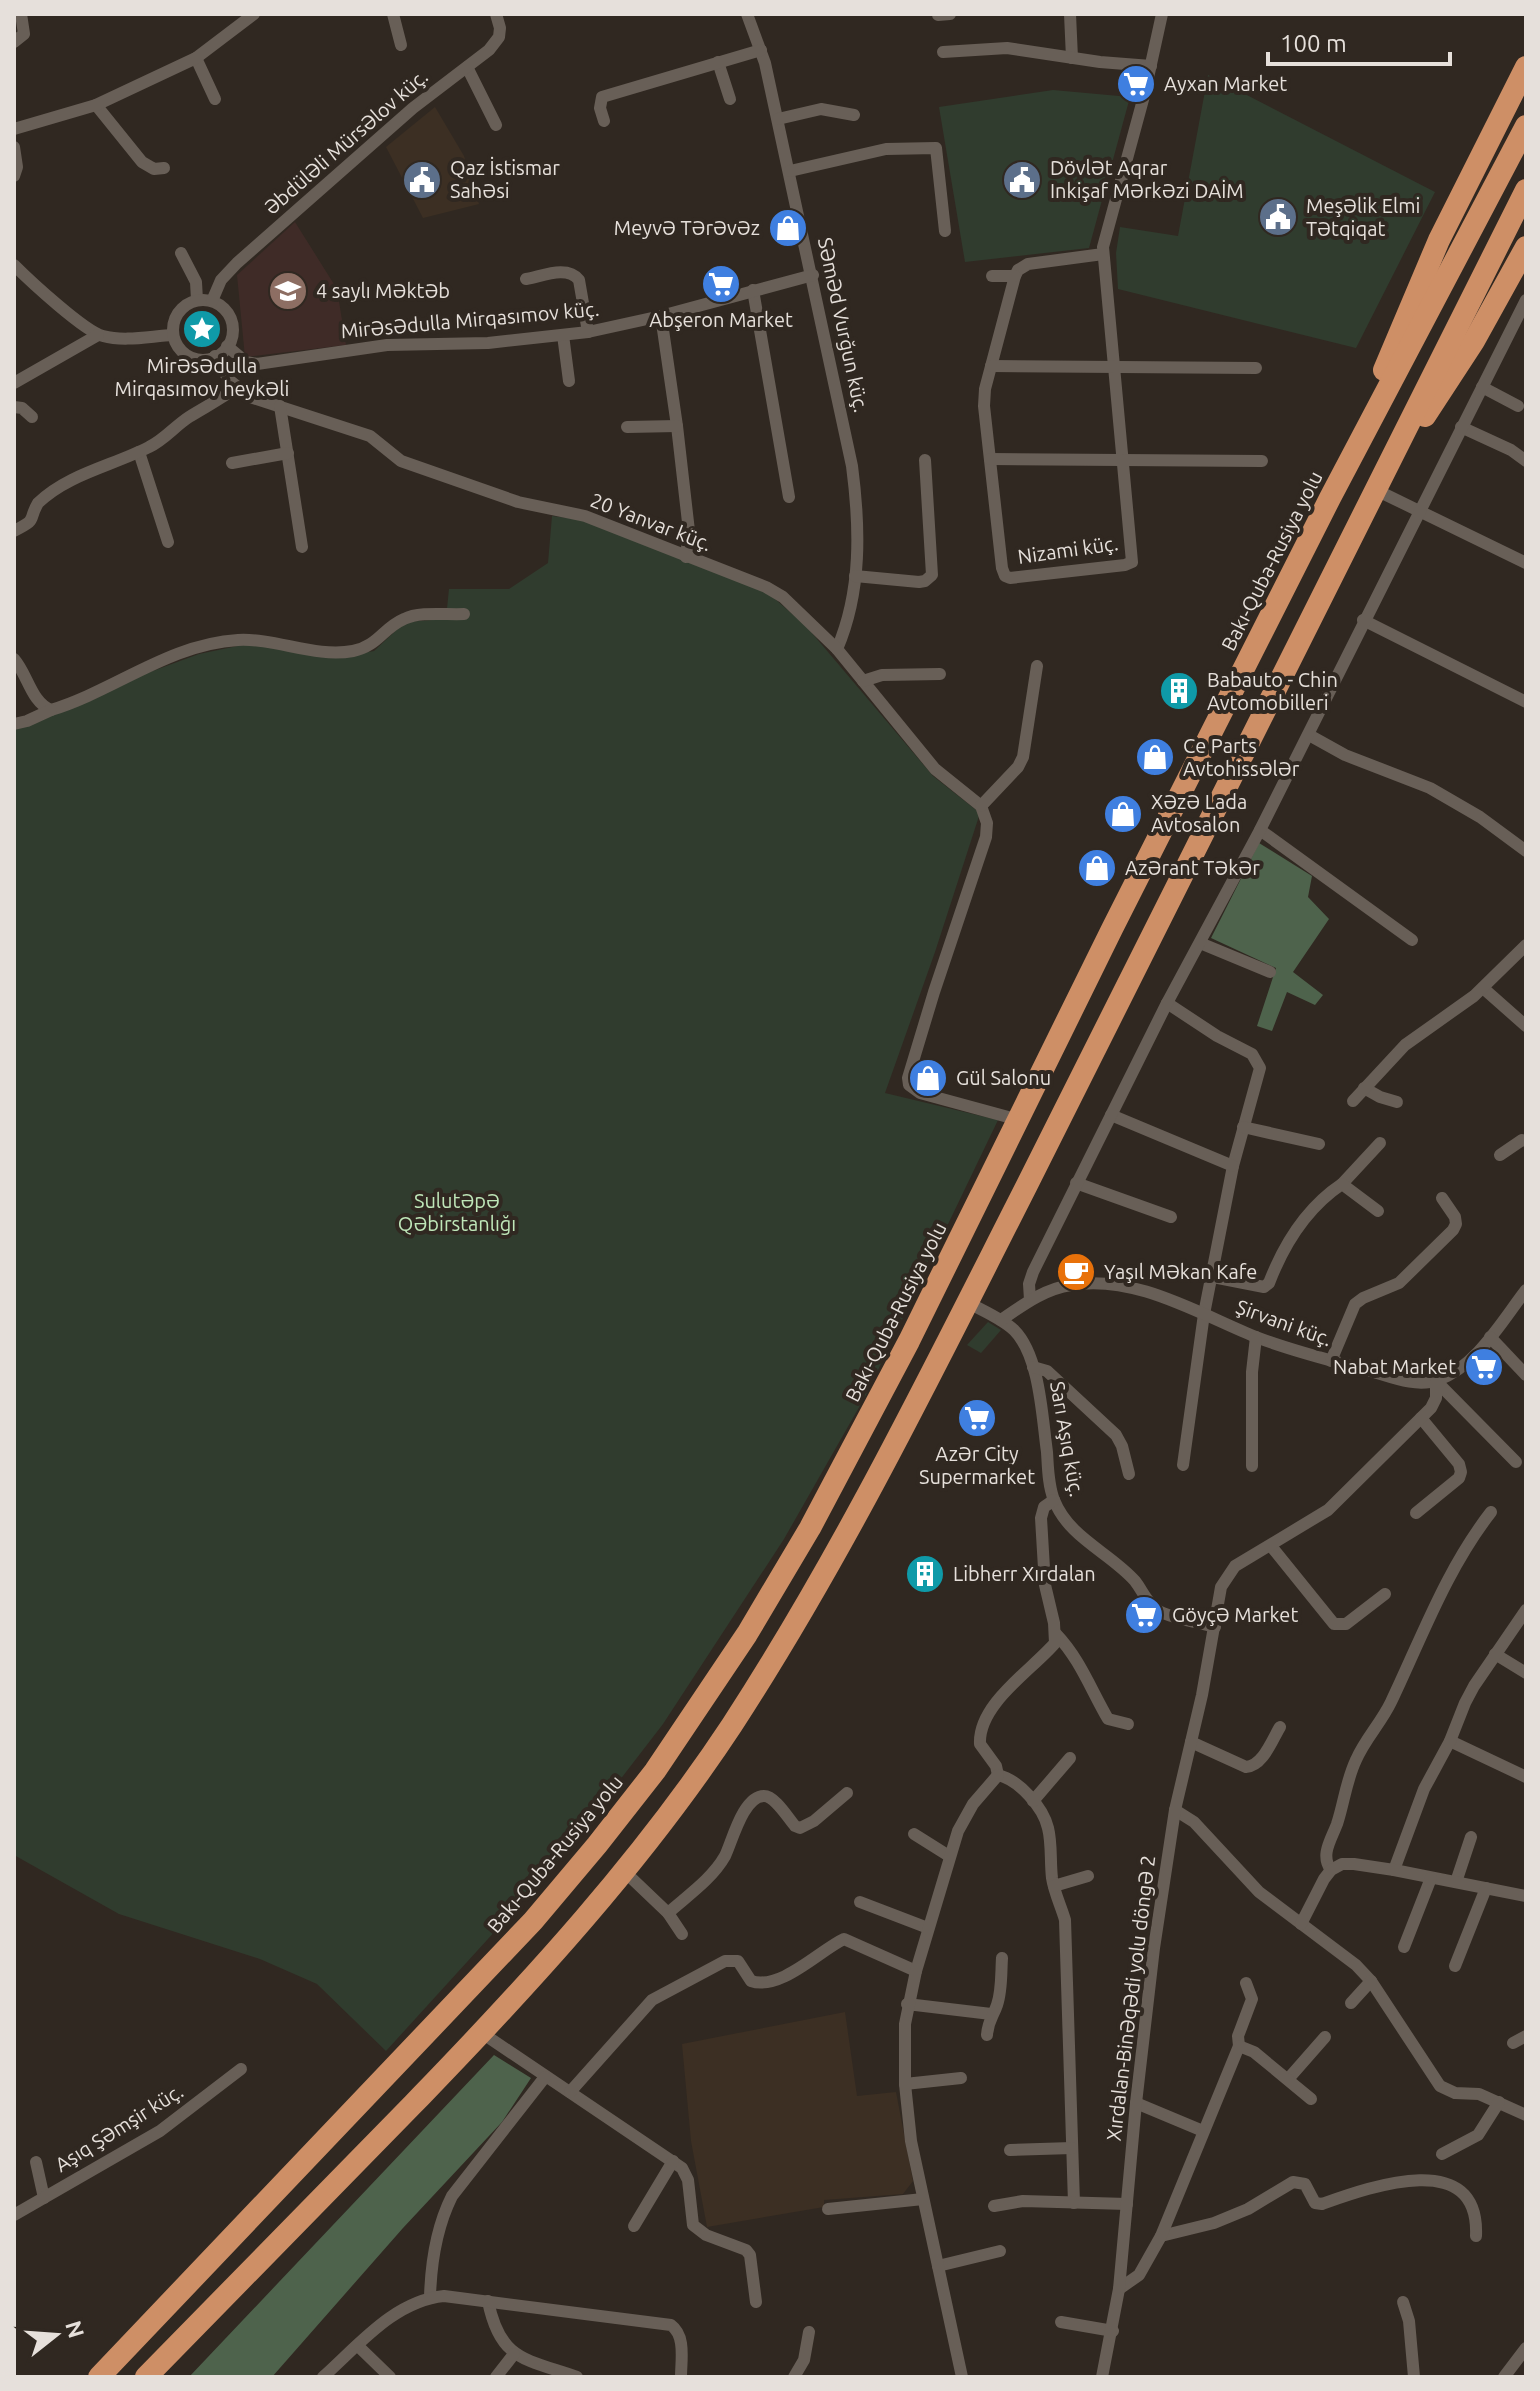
<svg xmlns="http://www.w3.org/2000/svg" width="1540" height="2391" font-family="Ubuntu,sans-serif">
	<style>
		.built { fill: #3c2f23 }
		.education { fill: #3f2b27 }
		.green { fill: #303c2e }
		.forest { fill: #4e634c }
		.lines { fill: none; stroke-linecap: round; stroke-linejoin: round }
		.minor { stroke: #685f57; stroke-width: 12 }
		.trunk { stroke: #ce8f66; stroke-width: 22 }
		.labels { text-anchor: middle; stroke-width: 8; stroke-linejoin: round; paint-order: stroke }
		.poi-label { font-size: 20px; fill: #e6e0db; stroke: #302821; text-anchor: start }
		.street-label { font-size: 20px; fill: #e6e0db; stroke: #302821 }
		.park-label { font-size: 20px; fill: #bfe7b9; stroke: #302821 }
	</style>
	<rect width="100%" height="100%" fill="#302821"/>
	<!-- built -->
	<g class="built">
		<path d="M435,107L464,156L479,204L423,218L386,147Z"/>
		<path d="M845,2012L857,2096L896,2092L913,2181L903,2194L824,2200V2207L707,2227L691,2141L682,2044Z"/>
	</g>
	<!-- education -->
	<path class="education" d="M295,222L337,289L346,345L245,357L237,275Z"/>
	<!-- green -->
	<g class="green">
		<path d="M1208,75L1435,192L1356,348L1118,289L1116,253L1120,227L1178,236Z"/>
		<path d="M1053,90L1130,97L1089,248L965,262L939,107Z"/>
		<circle cx="202" cy="329" r="18"/>
		<path d="M552,516L585,520L767,592L806,626L933,776L980,813L935,952L885,1093L998,1120L866,1395L784,1539L663,1724L549,1872L386,2051L317,1984L260,1959L119,1914L14,1855V722L199,654L247,644L271,645L335,658L374,651L405,622L446,619L449,589H509L548,563Z"/>
		<path d="M988,1322L1001,1330L981,1353L967,1345Z"/>
	</g>
	<!-- forest -->
	<g class="forest">
		<path d="M1259,843L1312,876L1308,897L1329,919L1293,972L1323,995L1315,1005L1287,992L1272,1031L1257,1026L1276,968L1211,938Z"/>
		<path d="M494,2055L531,2078L502,2122L403,2228L272,2377H189Z"/>
	</g>
	<g class="lines">
		<!-- minor -->
		<g class="minor">
			<path d="M393,14L401,45"/>
			<path d="M747,14L765,63L852,466C860,527 862,591 837,649"/>
			<path d="M1070,14L1072,58"/>
			<path d="M938,15L950,14"/>
			<path d="M14,42L24,34L21,14"/>
			<path d="M943,52L1007,48L1100,62L1151,66"/>
			<path d="M196,58L215,99"/>
			<path d="M718,62L730,99"/>
			<path d="M467,67L496,125"/>
			<path d="M96,105L142,162L154,169L164,168"/>
			<path d="M778,119L821,109L854,115"/>
			<path d="M604,121L600,108L602,97L761,50"/>
			<path d="M14,129L96,105L196,58L254,14"/>
			<path d="M14,147L17,167L14,176"/>
			<path d="M790,171L886,149L936,148L945,231"/>
			<path d="M181,253L196,282L197,300"/>
			<path d="M1103,254L1028,264L1018,270L1015,276L985,389L984,406L1002,568L1005,576L1010,578L1125,565L1132,562L1103,247L1144,96L1162,14"/>
			<path d="M14,265C29,280 85,332 103,336C125,342 151,336 173,335"/>
			<path d="M992,276H1015"/>
			<path d="M526,279C543,276 567,265 579,280L588,332"/>
			<path d="M753,290L789,497"/>
			<circle cx="203" cy="330" r="30"/>
			<path d="M212,301L221,280L237,263L413,108L489,50L499,37L500,28L496,14"/>
			<path d="M661,316L677,426L689,531L686,557"/>
			<path d="M563,335L569,381"/>
			<path d="M227,346L246,362L257,364L387,345L488,343L588,332L661,316L813,275"/>
			<path d="M215,356L229,380L250,397L370,436L401,461L518,502L585,516L766,587L783,597L837,649L935,769L981,806L987,823L986,837L934,992L908,1078L909,1085L920,1093L1019,1120"/>
			<path d="M991,366L1256,368"/>
			<path d="M14,383L98,335"/>
			<path d="M1482,387L1518,406"/>
			<path d="M280,406L302,547"/>
			<path d="M14,407L22,408L32,417"/>
			<path d="M627,427L677,426"/>
			<path d="M1461,427L1511,450L1526,461"/>
			<path d="M139,452L168,542"/>
			<path d="M990,459L1262,461"/>
			<path d="M232,463L288,453"/>
			<path d="M1376,490L1526,563"/>
			<path d="M14,531C39,518 27,522 38,503C68,474 112,466 149,447C164,440 175,426 189,417C205,407 221,399 237,387"/>
			<path d="M855,576L919,582L925,581L932,575L925,460"/>
			<path d="M1363,620L1526,702"/>
			<path d="M14,659C28,675 31,702 51,710C114,691 169,644 238,640C276,638 315,658 353,651C378,646 383,628 404,619C420,611 446,615 464,614"/>
			<path d="M863,681L882,675L940,674"/>
			<path d="M14,724L27,721L51,710"/>
			<path d="M1309,735L1345,755L1430,788L1480,817L1526,851"/>
			<path d="M981,806L1018,767L1023,757L1037,666"/>
			<path d="M1260,830L1412,940"/>
			<path d="M1200,943L1270,972"/>
			<path d="M1483,988L1526,1026"/>
			<path d="M1167,1003L1217,1036L1252,1054L1260,1068L1233,1166L1204,1314L1183,1465"/>
			<path d="M1364,1088L1380,1097L1397,1102"/>
			<path d="M1353,1101L1405,1045L1474,996L1526,945"/>
			<path d="M1111,1115L1233,1166"/>
			<path d="M1243,1127L1319,1144"/>
			<path d="M1500,1155L1522,1140L1526,1141"/>
			<path d="M1076,1183L1171,1217"/>
			<path d="M1342,1184L1380,1143"/>
			<path d="M1213,1277L1264,1287L1269,1283C1284,1244 1306,1208 1342,1184L1378,1211"/>
			<path d="M1030,1300L1029,1284L1033,1272L1167,1003L1260,830L1526,300"/>
			<path d="M967,1302C983,1311 1001,1318 1014,1330C1040,1356 1042,1417 1047,1452C1048,1467 1048,1485 1054,1500C1069,1538 1109,1552 1135,1581C1142,1590 1147,1603 1157,1610C1169,1618 1199,1622 1215,1627"/>
			<path d="M1001,1320C1023,1305 1044,1289 1071,1285C1135,1274 1199,1314 1256,1337C1292,1351 1329,1360 1367,1370C1389,1376 1415,1388 1438,1380C1476,1367 1502,1321 1526,1290"/>
			<path d="M1490,1337L1526,1375"/>
			<path d="M1331,1361L1355,1304L1363,1298L1399,1283L1453,1230L1456,1224L1455,1217L1442,1198"/>
			<path d="M1033,1367L1047,1371L1116,1435L1122,1446L1129,1474"/>
			<path d="M1436,1381L1516,1462"/>
			<path d="M1252,1466V1372L1256,1337"/>
			<path d="M1416,1513L1459,1478L1461,1472L1459,1464L1421,1418"/>
			<path d="M1271,1546L1334,1624H1346L1385,1594"/>
			<path d="M1056,1634C1080,1659 1091,1690 1108,1719L1128,1724"/>
			<path d="M1495,1654L1526,1673"/>
			<path d="M1450,1741L1526,1777"/>
			<path d="M1191,1742L1246,1767C1263,1766 1272,1740 1280,1727"/>
			<path d="M998,1775C1019,1780 1043,1807 1048,1828C1052,1844 1050,1861 1052,1878C1054,1892 1061,1906 1065,1920L1074,2203"/>
			<path d="M998,1775L996,1766L980,1744C978,1704 1032,1670 1055,1643L1054,1623L1045,1585L1041,1518L1044,1507L1054,1500"/>
			<path d="M1033,1801L1070,1758"/>
			<path d="M1175,1810L1194,1822L1259,1892L1356,1965L1371,1981L1440,2086L1455,2093L1479,2094L1526,2115"/>
			<path d="M914,1834L949,1856"/>
			<path d="M1331,1870C1320,1855 1331,1840 1337,1824C1344,1803 1346,1781 1356,1760C1365,1739 1381,1723 1391,1702C1422,1637 1446,1570 1491,1512"/>
			<path d="M1394,1870L1424,1789L1450,1741L1465,1703L1474,1686L1526,1610"/>
			<path d="M625,1872L668,1913L682,1934"/>
			<path d="M1456,1882L1471,1837"/>
			<path d="M1054,1886L1088,1876"/>
			<path d="M860,1902L928,1928"/>
			<path d="M668,1913C687,1896 712,1879 725,1856C732,1842 743,1796 764,1796C775,1796 788,1818 795,1826L800,1828L814,1821L847,1793"/>
			<path d="M1301,1924L1324,1879L1331,1870L1342,1864H1354L1394,1870L1526,1896"/>
			<path d="M1404,1947L1431,1878"/>
			<path d="M1455,1966L1486,1888"/>
			<path d="M1351,2003L1371,1981"/>
			<path d="M907,2004L991,2014"/>
			<path d="M482,2033L682,2168L688,2180L693,2225L706,2235L746,2250L750,2255L756,2302"/>
			<path d="M987,2035C988,2020 993,2017 997,2005C1002,1991 1001,1973 1002,1958"/>
			<path d="M1513,2043L1526,2036"/>
			<path d="M1239,2046L1238,2036L1252,1999L1246,1983"/>
			<path d="M1289,2078L1325,2037"/>
			<path d="M905,2084L961,2078"/>
			<path d="M570,2092L652,2000L725,1961H738L751,1981C781,1991 820,1950 844,1939L916,1971"/>
			<path d="M1136,2103L1203,2131"/>
			<path d="M1010,2150L1072,2148"/>
			<path d="M1442,2154L1478,2135L1499,2102"/>
			<path d="M36,2162L44,2198"/>
			<path d="M994,2206L1023,2201L1127,2204"/>
			<path d="M828,2209L923,2199"/>
			<path d="M14,2215L160,2131L241,2069"/>
			<path d="M634,2226L673,2161"/>
			<path d="M1161,2236L1214,2223L1248,2209L1293,2182L1305,2184L1315,2203L1322,2204C1370,2187 1480,2147 1476,2236"/>
			<path d="M938,2266L1000,2251"/>
			<path d="M1119,2289L1139,2275L1161,2236L1239,2046L1254,2052L1311,2099"/>
			<path d="M430,2297C431,2262 436,2228 452,2196L545,2077"/>
			<path d="M488,2301C500,2361 526,2359 577,2377"/>
			<path d="M1403,2302L1409,2321L1414,2377"/>
			<path d="M1061,2322L1113,2331"/>
			<path d="M358,2346L390,2377"/>
			<path d="M323,2377C359,2345 394,2301 444,2296L671,2325C686,2336 681,2360 681,2377"/>
			<path d="M496,2377L514,2354"/>
			<path d="M794,2377L804,2360L809,2332"/>
			<path d="M962,2377L911,2141L905,2084V2024L916,1971L958,1831L973,1804L998,1775"/>
			<path d="M1102,2377L1119,2289L1136,2103L1154,1948L1175,1810L1202,1695L1221,1587L1235,1566L1328,1510L1431,1408L1436,1398V1381"/>
			<path d="M1504,2377L1526,2348"/>
		</g>
		<!-- trunk -->
		<g class="trunk">
			<path d="M1384,370L1439,240L1526,67"/>
			<path d="M1425,416L1474,341L1526,247"/>
			<path d="M99,2377L533,1921L597,1845L655,1771L747,1634L810,1528L909,1341L1112,929L1330,498L1526,126"/>
			<path d="M146,2377C238,2283 330,2190 421,2096C533,1980 643,1860 732,1725C844,1553 934,1368 1027,1185C1196,855 1357,520 1526,190"/>
		</g>
	</g>
	<!-- icons -->
	<defs>
		<symbol id="supermarket-disc" viewBox="-11 -11 22 22"><circle r="9.5" fill="#3f7fe0" stroke="#302821"/><path d="M-6-5.5h2.5l.6 2H6L4.5 2H-2.5L-4.4-4H-6ZM-1.5 3.2a1.3 1.3 0 1 0 .1 0ZM3 3.2a1.3 1.3 0 1 0 .1 0Z" fill="#fff"/></symbol>
		<symbol id="civic-disc" viewBox="-11 -11 22 22"><circle r="9.5" fill="#5c6f8a" stroke="#302821"/><path d="M-.6-6.5H3V-4.5H.6V-3L4-1V1h2V6H-6V1h2V-1L-.6-3ZM-1.2 2.5V6h2.4V2.5Z" fill="#fff"/></symbol>
		<symbol id="shop-disc" viewBox="-11 -11 22 22"><circle r="9.5" fill="#3f7fe0" stroke="#302821"/><path d="M-5-2.5h2.3a2.7 3.5 0 0 1 5.4 0H5L5.5 6h-11ZM-1.5-2.5h3a1.5 2.3 0 0 0-3 0Z" fill="#fff"/></symbol>
		<symbol id="school-disc" viewBox="-11 -11 22 22"><circle r="9.5" fill="#8d6e63" stroke="#302821"/><path d="M0-5L7-2L0 1L-7-2ZM-4 1L0 2.5L4 1V4Q0 6-4 4Z" fill="#fff"/></symbol>
		<symbol id="sight-disc" viewBox="-11 -11 22 22"><circle r="9.5" fill="#0f9aa8" stroke="#302821"/><path d="M0-6L1.8-2.2L6-1.7L2.9 1.2L3.7 5.4L0 3.3L-3.7 5.4L-2.9 1.2L-6-1.7L-1.8-2.2Z" fill="#fff"/></symbol>
		<symbol id="building-disc" viewBox="-11 -11 22 22"><circle r="9.5" fill="#0f9aa8" stroke="#302821"/><path d="M-4-6H4V6H1V3H-1V6H-4ZM-2.5-4.3h1.7v1.8h-1.7ZM.8-4.3h1.7v1.8H.8ZM-2.5-1h1.7V.8h-1.7ZM.8-1h1.7V.8H.8Z" fill="#fff"/></symbol>
		<symbol id="cafe-disc" viewBox="-11 -11 22 22"><circle r="9.5" fill="#e8710a" stroke="#302821"/><path d="M-5.5-4.5H6V0H3Q3 3.5 0 3.5H-2.5Q-5.5 3.5-5.5 0ZM3-3.2v2h1.7v-2ZM-6 4.5H4V6H-6Z" fill="#fff"/></symbol>
	</defs>
	<g fill-rule="evenodd">
		<use href="#supermarket-disc" x="1114" y="62" width="44" height="44"/>
		<use href="#civic-disc" x="400" y="158" width="44" height="44"/>
		<use href="#civic-disc" x="1000" y="158" width="44" height="44"/>
		<use href="#civic-disc" x="1256" y="195" width="44" height="44"/>
		<use href="#shop-disc" x="766" y="206" width="44" height="44"/>
		<use href="#supermarket-disc" x="699" y="262" width="44" height="44"/>
		<use href="#school-disc" x="266" y="269" width="44" height="44"/>
		<use href="#sight-disc" x="180" y="307" width="44" height="44"/>
		<use href="#building-disc" x="1157" y="669" width="44" height="44"/>
		<use href="#shop-disc" x="1133" y="735" width="44" height="44"/>
		<use href="#shop-disc" x="1101" y="792" width="44" height="44"/>
		<use href="#shop-disc" x="1075" y="846" width="44" height="44"/>
		<use href="#shop-disc" x="906" y="1056" width="44" height="44"/>
		<use href="#cafe-disc" x="1054" y="1250" width="44" height="44"/>
		<use href="#supermarket-disc" x="1462" y="1345" width="44" height="44"/>
		<use href="#supermarket-disc" x="955" y="1396" width="44" height="44"/>
		<use href="#building-disc" x="903" y="1552" width="44" height="44"/>
		<use href="#supermarket-disc" x="1122" y="1593" width="44" height="44"/>
	</g>
	<g class="labels">
		<!-- poi labels -->
		<g class="poi-label">
			<text x="1164" y="91">Ayxan Market</text>
			<text x="450" y="175">Qaz İstismar<tspan x="450" dy="23">Sahəsi</tspan></text>
			<text x="1050" y="175">Dövlət Aqrar<tspan x="1050" dy="23">Inkişaf Mərkəzi DAİM</tspan></text>
			<text x="1306" y="213">Meşəlik Elmi<tspan x="1306" dy="23">Tətqiqat</tspan></text>
			<text x="760" y="235" text-anchor="end">Meyvə Tərəvəz</text>
			<text x="316" y="298">4 saylı Məktəb</text>
			<text x="721" y="327" text-anchor="middle">Abşeron Market</text>
			<text x="202" y="373" text-anchor="middle">Mirəsədulla<tspan x="202" dy="23">Mirqasımov heykəli</tspan></text>
			<text x="1207" y="687">Babauto - Chin<tspan x="1207" dy="23">Avtomobilleri</tspan></text>
			<text x="1183" y="753">Ce Parts<tspan x="1183" dy="23">Avtohissələr</tspan></text>
			<text x="1151" y="809">Xəzə Lada<tspan x="1151" dy="23">Avtosalon</tspan></text>
			<text x="1125" y="875">Azərant Təkər</text>
			<text x="956" y="1085">Gül Salonu</text>
			<text x="1104" y="1279">Yaşıl Məkan Kafe</text>
			<text x="1456" y="1374" text-anchor="end">Nabat Market</text>
			<text x="977" y="1461" text-anchor="middle">Azər City<tspan x="977" dy="23">Supermarket</tspan></text>
			<text x="953" y="1581">Libherr Xırdalan</text>
			<text x="1172" y="1622">Göyçə Market</text>
		</g>
		<!-- street labels -->
		<g class="street-label">
			<text transform="translate(346 142) rotate(-41)" y="7">Əbdüləli Mürsəlov küç.</text>
			<text transform="translate(470 320) rotate(-5)" y="7">Mirəsədulla Mirqasımov küç.</text>
			<text transform="translate(843 325) rotate(78)" y="7">Səməd Vurğun küç.</text>
			<text transform="translate(651 522) rotate(21)" y="7">20 Yanvar küç.</text>
			<text transform="translate(1068 550) rotate(-8)" y="7">Nizami küç.</text>
			<text transform="translate(1272 561) rotate(-63)" y="7">Bakı-Quba-Rusiya yolu</text>
			<text transform="translate(896 1312) rotate(-63)" y="7">Bakı-Quba-Rusiya yolu</text>
			<text transform="translate(1284 1323) rotate(20)" y="7">Şirvani küç.</text>
			<text transform="translate(1067 1439) rotate(80)" y="7">Sarı Aşıq küç.</text>
			<text transform="translate(555 1854) rotate(-50)" y="7">Bakı-Quba-Rusiya yolu</text>
			<text transform="translate(1131 1998) rotate(-83)" y="7">Xırdalan-Binəqədi yolu döngə 2</text>
			<text transform="translate(119 2128) rotate(-32)" y="7">Aşıq Şəmşir küç.</text>
		</g>
		<!-- park labels -->
		<g class="park-label">
			<text x="457" y="1208">Sulutəpə<tspan x="457" dy="23">Qəbirstanlığı</tspan></text>
		</g>
	</g>
	<!-- border -->
	<rect width="1540" height="2391" fill="none" stroke="#e6e0db" stroke-width="32"/>
	<!-- north arrow -->
	<g transform="translate(56 2335) rotate(73)" stroke="#302821" stroke-width="6" paint-order="stroke">
	<path d="M0-6L14 30L0 20L-14 30Z" fill="#e6e0db"/>
	<text y="-12" font-size="22" font-weight="bold" text-anchor="middle" fill="#e6e0db">N</text>
	</g>
	<!-- scale -->
	<path d="M1268 52v12h182v-12" fill="none" stroke="#e6e0db" stroke-width="4"/>
	<text x="1280" y="52" font-size="24" fill="#e6e0db" stroke="#302821" stroke-width="6" paint-order="stroke">100 m</text>
</svg>
